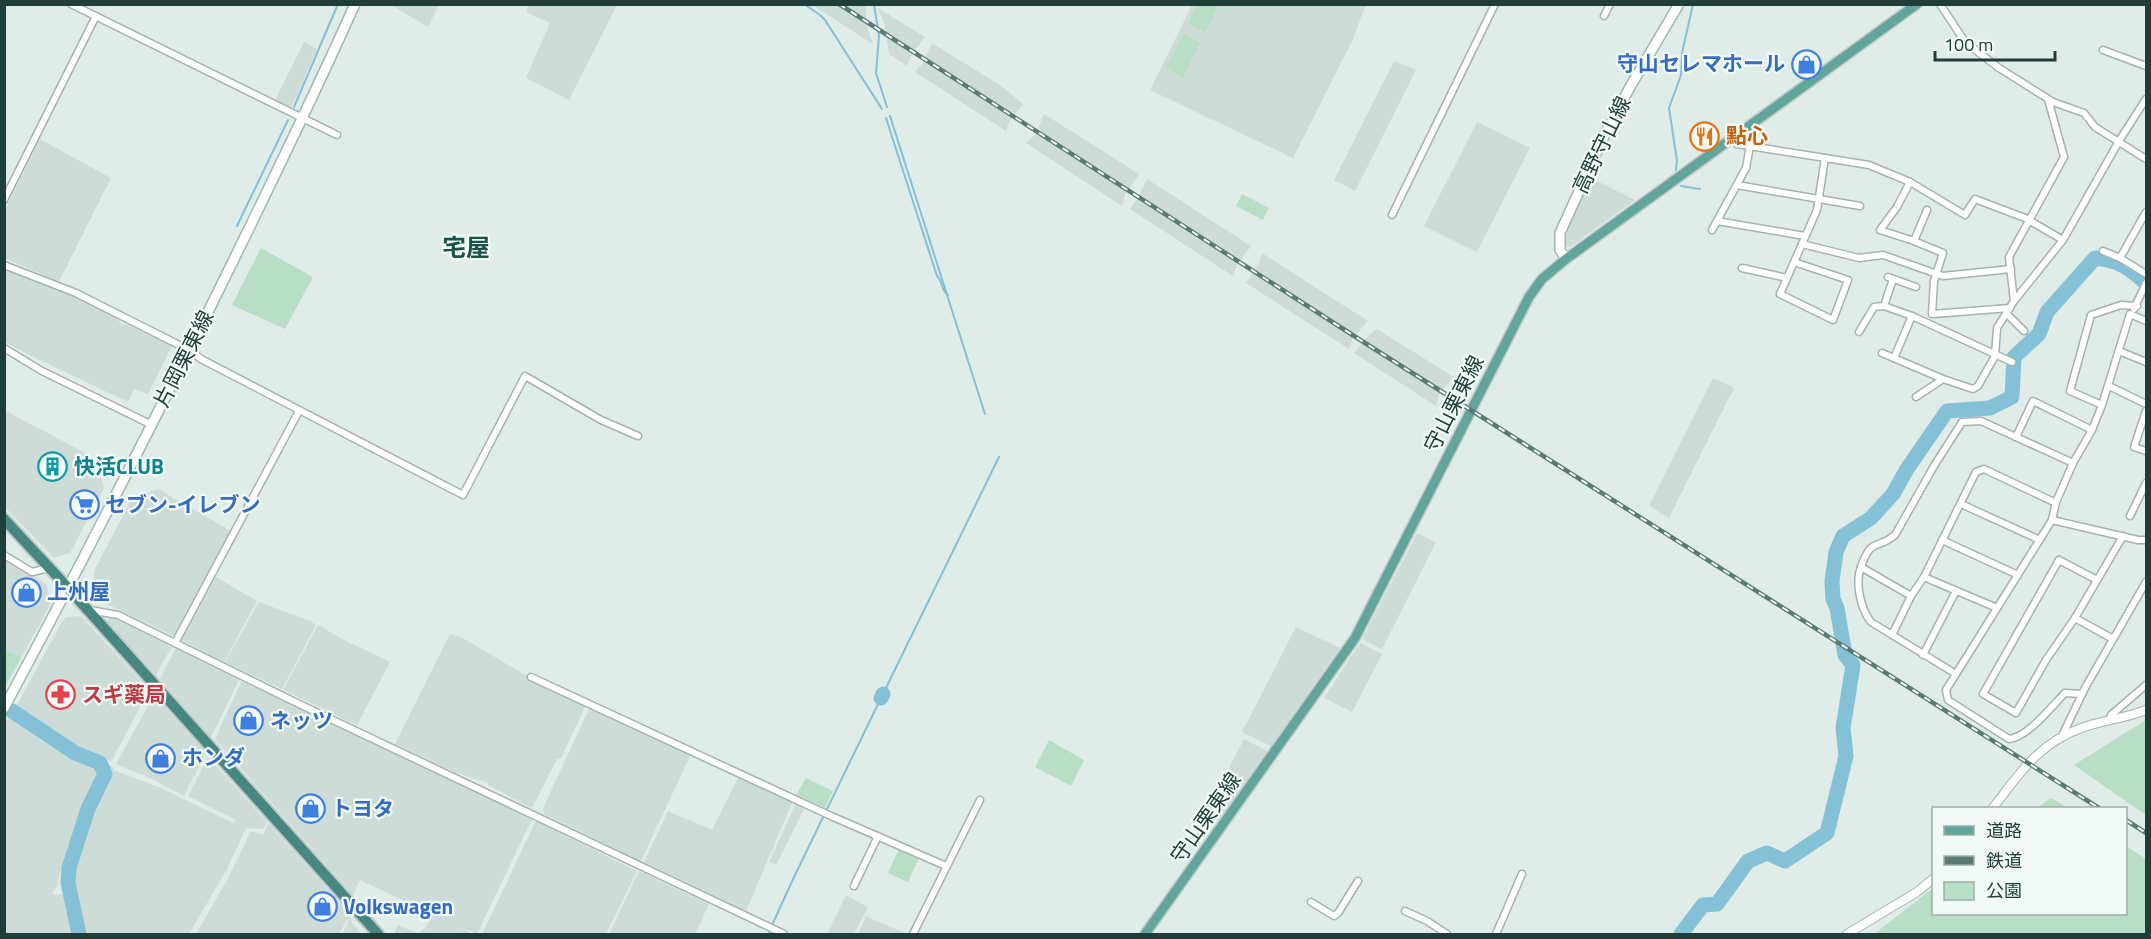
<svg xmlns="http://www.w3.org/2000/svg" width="2151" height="939" font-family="'Titillium Web','Noto Sans JP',sans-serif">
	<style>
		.built { fill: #cedcd7 }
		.green { fill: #b8dfc6 }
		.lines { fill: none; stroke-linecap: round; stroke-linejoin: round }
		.stream { stroke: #84c1d6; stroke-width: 2 }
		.river { stroke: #84c1d6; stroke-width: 15 }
		.minor-casing { stroke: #a3b4b0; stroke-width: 9 }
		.tertiary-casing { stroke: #a3b4b0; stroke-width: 10 }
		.secondary-casing { stroke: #9eb9b2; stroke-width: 12 }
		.primary-casing { stroke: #c1c9c8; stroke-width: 12 }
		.trunk-casing { stroke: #c1c9c8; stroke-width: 14 }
		.minor { stroke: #fff; stroke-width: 6 }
		.tertiary { stroke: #fff; stroke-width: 8 }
		.secondary { stroke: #fff; stroke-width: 9 }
		.primary { stroke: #62a59a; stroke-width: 9 }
		.trunk { stroke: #468880; stroke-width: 10 }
		.rail-casing { stroke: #5a7a74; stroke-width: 4.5 }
		.rail { stroke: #f1f9f6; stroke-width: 2; stroke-dasharray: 7; stroke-linecap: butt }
		.labels { text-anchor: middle; stroke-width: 4.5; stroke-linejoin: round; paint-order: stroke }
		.shop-label { font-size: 21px; font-weight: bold; fill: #366cbe; stroke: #f1f9f6; text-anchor: start }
		.food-label { font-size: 21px; font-weight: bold; fill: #c56008; stroke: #f1f9f6; text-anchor: start }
		.street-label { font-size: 21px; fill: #203e39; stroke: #f1f9f6 }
		.culture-label { font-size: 21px; font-weight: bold; fill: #0d838f; stroke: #f1f9f6; text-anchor: start }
		.health-label { font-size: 21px; font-weight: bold; fill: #be3a42; stroke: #f1f9f6; text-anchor: start }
		.quarter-label { font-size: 24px; font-weight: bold; fill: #1a5249; stroke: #f1f9f6 }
	</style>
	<rect width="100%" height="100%" fill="#e0ece8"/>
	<!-- built -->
	<g class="built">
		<path d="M391,5H439L428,27Z"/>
		<path d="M529,5H617L569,100L526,78L550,23L526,12Z"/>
		<path d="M812,5H865L868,29L873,44Z"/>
		<path d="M1192,5H1366L1352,41L1293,158L1150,90Z"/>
		<path d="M878,8L925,37L911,56L907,66L889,54L884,23Z"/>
		<path d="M304,42L317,49L291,108L275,100Z"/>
		<path d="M932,43L1000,85L1023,104L1010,120L1006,131L915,72L922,64Z"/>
		<path d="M1394,61L1416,70L1355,191L1334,180Z"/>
		<path d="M1044,114L1139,174L1125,195L1122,206L1026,143L1035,135Z"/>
		<path d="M1477,122L1530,148L1477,252L1424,226Z"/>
		<path d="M40,139L111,178L59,282L5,258V210Z"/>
		<path d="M1591,178L1635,200L1570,247H1567L1565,245L1564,235Z"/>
		<path d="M1147,179L1251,246L1237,265L1233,276L1130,209L1137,199Z"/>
		<path d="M1262,253L1368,321L1353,338L1349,349L1246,283L1259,264Z"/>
		<path d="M5,269L82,300L116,318L122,324H126L172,346L148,394L134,389L128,402L35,358L5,342Z"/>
		<path d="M1377,329L1454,377L1439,395L1436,406L1354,353L1369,335Z"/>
		<path d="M1713,378L1734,388L1669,518L1649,506Z"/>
		<path d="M4,410L95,458L104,488L70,553L54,558L5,507Z"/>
		<path d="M158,489L231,531L174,636L94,598V571L132,498Z"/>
		<path d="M1417,533L1436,542L1382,649L1362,639Z"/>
		<path d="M4,560L27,574H32L47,585L50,605L21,658L5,649Z"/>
		<path d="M216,577L257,601L224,662L181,640Z"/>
		<path d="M259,602L310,621L316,625L282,689L225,662Z"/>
		<path d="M81,616L149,690L111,762L95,753L79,751L17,705L61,623L66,617Z"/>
		<path d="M112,617L172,646L156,675L106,621Z"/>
		<path d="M318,625L344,640L390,662L357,725L283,690Z"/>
		<path d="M1296,627L1340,648L1271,746L1242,732Z"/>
		<path d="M450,634L461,637L537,682L586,705L561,758L557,759L532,808L488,785V783L454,772L395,744Z"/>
		<path d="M1360,643L1382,654L1352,712L1324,698Z"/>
		<path d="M176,648L240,678L211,737L160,679Z"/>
		<path d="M242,680L532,819L477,934L461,927L472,934H394L398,925L417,933L420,932L425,928L433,915L360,880L353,895L215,739Z"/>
		<path d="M154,695L206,753L184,796L159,783V782L116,764Z"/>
		<path d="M590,707L691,754L641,861L544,814L543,808Z"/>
		<path d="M10,715L15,717L40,740L81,762L97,768L99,777L83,809L70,850L60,872L57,887L52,893L54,895L76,893L73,879L75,871L85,844L95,807L109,773L107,766L110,765L116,771L161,788L233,823L236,820L188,796L208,757L267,822L263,829L246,828L227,869L189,934H82L80,905L69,902V918L73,934H5L4,725Z"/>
		<path d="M1244,739L1267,751L1221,816L1208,809Z"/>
		<path d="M739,776L793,801L746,911L644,862L668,811L712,830Z"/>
		<path d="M796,803L805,807L776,865L769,862Z"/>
		<path d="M536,821L637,871L606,934H482Z"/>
		<path d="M268,823L350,914L352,923L361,934H342L349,921L347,920L339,934H196L226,882L251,831L263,835Z"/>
		<path d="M639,871L709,904L695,934H609Z"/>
		<path d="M846,895L868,907L854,934H827Z"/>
		<path d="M866,916L881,923L908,934H858Z"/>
	</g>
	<!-- green -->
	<g class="green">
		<path d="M1197,5H1219L1205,32L1188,23Z"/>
		<path d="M1183,34L1200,43L1183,77L1166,68Z"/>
		<path d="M1242,194L1269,208L1263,220L1236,206Z"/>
		<path d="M261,248L313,277L285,329L232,305Z"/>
		<path d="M5,649L21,658L5,687Z"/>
		<path d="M2146,720V815L2074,765Z"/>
		<path d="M1049,740L1084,760L1071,786L1035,767Z"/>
		<path d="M806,778L833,791L825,808L796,795Z"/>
		<path d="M2051,798L2068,808H2037Z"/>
		<path d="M2126,846L2146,859V934H1874L1933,888L1934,914H2126Z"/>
		<path d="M899,849L919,858L908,882L888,873Z"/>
	</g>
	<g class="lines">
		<!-- stream -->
		<g class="stream">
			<path d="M804,4L820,15L825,20L882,109"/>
			<path d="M874,4L879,36L876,73L887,107"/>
			<path d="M294,107L338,4"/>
			<path d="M890,116L985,414"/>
			<path d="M886,118L937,276C943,281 941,291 948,295"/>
			<path d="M1676,170L1677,161L1669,108L1681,75L1682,53L1693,4"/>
			<path d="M1681,186L1700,189"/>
			<path d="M237,226L288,120"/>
			<path d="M883,694L999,457"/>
			<path d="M768,934L794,877L881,698"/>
		</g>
		<!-- river -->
		<g class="river">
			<path d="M881,698L883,694"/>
			<path d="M12,711L75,753L100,763L105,774L88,809L69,868L68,883L79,934"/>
			<path d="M1681,934L1703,905L1717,904L1748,861L1767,853L1785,861L1827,833L1846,756L1843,728L1853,665L1845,655L1837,608L1833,599L1832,581L1836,552L1843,536L1871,518L1893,494L1907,469L1947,411L1990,408L2012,397L2014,357L2039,334L2047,312L2095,258C2118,260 2129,268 2146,283"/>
		</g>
		<defs>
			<g id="minor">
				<path d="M71,4L337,135"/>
				<path d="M1940,4L1965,42L1999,68L2053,102L2084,113L2095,127L2146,159"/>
				<path d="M1604,16L1610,4"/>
				<path d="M2103,50L2146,66"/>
				<path d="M1732,139L1737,144L1869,165L1910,182L1965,215L1975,199L2025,218L2063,240"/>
				<path d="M1910,182L1897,207L1880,230L1914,241L1927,210"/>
				<path d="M1737,185L1860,206"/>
				<path d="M4,200L96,16"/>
				<path d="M1392,215L1495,4"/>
				<path d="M1717,221L1805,236"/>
				<path d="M1712,230L1746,168L1750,146"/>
				<path d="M1914,241L1943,253L1934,281L1932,314L2010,308"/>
				<path d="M1802,244L1859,258L1883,255L1943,276L2011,269"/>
				<path d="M2103,251L2120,258L2146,274"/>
				<path d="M2120,258L2146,212"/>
				<path d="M1794,262L1848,280L1833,320L1780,294L1817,210L1825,158"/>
				<path d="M4,265L76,293L189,350L201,359L463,495L525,376L601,420L638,436"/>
				<path d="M1742,268L1787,278"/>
				<path d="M1888,277L1916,287"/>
				<path d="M2014,301L2009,257L2064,157L2048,99"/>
				<path d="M1884,306L1893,279"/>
				<path d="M2134,309L2146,283"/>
				<path d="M2007,314L2024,331"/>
				<path d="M1859,332L1874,307L1884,306L1912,316L2012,362"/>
				<path d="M4,348L42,371L152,425"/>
				<path d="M2119,351L2146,362"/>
				<path d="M1882,353L1943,379"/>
				<path d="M1894,358L1912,316"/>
				<path d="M2109,386L2146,404"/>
				<path d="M1916,397L1943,379L1973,389L1978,386L1995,356L1997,328L2014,301L2063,240L2119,141L2146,99"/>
				<path d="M2102,405L2070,391L2091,315L2121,305L2137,306"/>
				<path d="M2146,411L2134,447L2146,451"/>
				<path d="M2016,437L2033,401L2092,430"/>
				<path d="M1961,504L2040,540"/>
				<path d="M2130,516L2146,483"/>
				<path d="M2052,520L2138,540H2146"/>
				<path d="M1942,540L2018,575"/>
				<path d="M4,555L32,572L49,568"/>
				<path d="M1861,567C1872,536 1876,551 1895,535L1934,466L1962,422L1981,421L2073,463"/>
				<path d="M1924,577L1997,608"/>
				<path d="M2097,580L2059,560L1983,694L2016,713L2046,660L2075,618L2123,536"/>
				<path d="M1911,596L1861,567C1855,582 1860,608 1871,622L1956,674"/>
				<path d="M90,610L118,615L295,702L784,934"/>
				<path d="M2075,618L2113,639"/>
				<path d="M1892,635L1911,596L1924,577L1976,472L1984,469L2056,503"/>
				<path d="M175,643L299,411"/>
				<path d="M1923,655L1956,591"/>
				<path d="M531,677L831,816L946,866"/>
				<path d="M2082,694L2065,693C2051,707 2028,737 2009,739L1948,700L1946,690L2052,520L2056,502L2073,463L2092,430L2102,405L2130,314L2146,321"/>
				<path d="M2109,721L2111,715L2146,685"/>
				<path d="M2062,736L2085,688L2146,582"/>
				<path d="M854,886L878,836"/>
				<path d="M1311,902L1334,916L1338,913L1358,881"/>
				<path d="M1405,911L1427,921L1447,934"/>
				<path d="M913,934L980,800"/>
				<path d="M1496,934L1522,874"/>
			</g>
			<g id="tertiary">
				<path d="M1993,808C2020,772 2040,742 2084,727C2105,720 2126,718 2146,710"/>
				<path d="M1847,934L1917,892L1934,878"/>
			</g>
			<g id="secondary">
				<path d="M1566,259L1560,250V233L1605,134L1630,87L1679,4"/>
				<path d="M4,708C73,580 139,451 204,320C256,215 307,111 355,4"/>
			</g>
			<path id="primary" d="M1145,934L1355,638L1529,297L1542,279L1566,259L1917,4"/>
			<path id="trunk" d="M4,519L69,589L378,934"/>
		</defs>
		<!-- minor casing -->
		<use href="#minor" class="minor-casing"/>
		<!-- tertiary casing -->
		<use href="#tertiary" class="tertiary-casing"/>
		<!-- secondary casing -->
		<use href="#secondary" class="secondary-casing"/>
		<!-- primary casing -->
		<use href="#primary" class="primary-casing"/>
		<!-- trunk casing -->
		<use href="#trunk" class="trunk-casing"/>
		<!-- minor -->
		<use href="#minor" class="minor"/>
		<!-- tertiary -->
		<use href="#tertiary" class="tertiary"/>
		<!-- secondary -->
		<use href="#secondary" class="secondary"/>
		<!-- primary -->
		<use href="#primary" class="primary"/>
		<!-- trunk -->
		<use href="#trunk" class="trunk"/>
		<defs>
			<g id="rail">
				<path d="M839,4L1365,343L2099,808"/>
				<path d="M2126,820L2146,833"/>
			</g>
		</defs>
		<!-- rail casing -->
		<use href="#rail" class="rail-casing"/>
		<!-- rail -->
		<use href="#rail" class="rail"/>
	</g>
	<!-- icons -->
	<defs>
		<symbol id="shop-ring" viewBox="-11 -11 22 22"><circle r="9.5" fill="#f1f9f6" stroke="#3f7fe0" stroke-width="1.5"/><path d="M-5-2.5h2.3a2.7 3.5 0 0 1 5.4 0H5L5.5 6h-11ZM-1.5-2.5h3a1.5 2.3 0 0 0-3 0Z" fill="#3f7fe0"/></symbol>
		<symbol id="restaurant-ring" viewBox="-11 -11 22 22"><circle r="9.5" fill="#f1f9f6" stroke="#e8710a" stroke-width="1.5"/><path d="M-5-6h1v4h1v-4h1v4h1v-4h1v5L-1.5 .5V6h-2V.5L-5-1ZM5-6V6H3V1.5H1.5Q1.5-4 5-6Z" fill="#e8710a"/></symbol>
		<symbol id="building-ring" viewBox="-11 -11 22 22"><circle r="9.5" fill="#f1f9f6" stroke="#0f9aa8" stroke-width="1.5"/><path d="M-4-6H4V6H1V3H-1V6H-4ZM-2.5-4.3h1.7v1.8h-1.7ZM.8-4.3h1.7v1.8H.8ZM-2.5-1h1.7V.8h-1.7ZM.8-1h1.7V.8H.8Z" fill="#0f9aa8"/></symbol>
		<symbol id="supermarket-ring" viewBox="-11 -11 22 22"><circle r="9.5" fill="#f1f9f6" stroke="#3f7fe0" stroke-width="1.5"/><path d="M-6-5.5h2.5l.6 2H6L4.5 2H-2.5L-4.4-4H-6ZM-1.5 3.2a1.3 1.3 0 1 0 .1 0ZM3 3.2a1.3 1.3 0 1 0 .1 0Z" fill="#3f7fe0"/></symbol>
		<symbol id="pharmacy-ring" viewBox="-11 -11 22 22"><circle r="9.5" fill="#f1f9f6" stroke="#e0444e" stroke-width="1.5"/><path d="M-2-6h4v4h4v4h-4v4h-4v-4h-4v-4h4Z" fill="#e0444e"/></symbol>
	</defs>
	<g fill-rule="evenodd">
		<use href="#shop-ring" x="1790" y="48" width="33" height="33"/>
		<use href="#restaurant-ring" x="1688" y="120" width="33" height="33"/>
		<use href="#building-ring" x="36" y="450" width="33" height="33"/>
		<use href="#supermarket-ring" x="68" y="488" width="33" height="33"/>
		<use href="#shop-ring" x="10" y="576" width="33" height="33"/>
		<use href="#pharmacy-ring" x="44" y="678" width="33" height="33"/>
		<use href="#shop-ring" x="232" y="704" width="33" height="33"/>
		<use href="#shop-ring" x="144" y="742" width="33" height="33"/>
		<use href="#shop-ring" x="294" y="792" width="33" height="33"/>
		<use href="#shop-ring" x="306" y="890" width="33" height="33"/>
	</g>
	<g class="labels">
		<!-- shop labels -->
		<g class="shop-label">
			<text x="1785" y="71" text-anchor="end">守山セレマホール</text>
			<text x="105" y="512">セブン-イレブン</text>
			<text x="47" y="599">上州屋</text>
			<text x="270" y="728">ネッツ</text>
			<text x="182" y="765">ホンダ</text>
			<text x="331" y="816">トヨタ</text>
			<text x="343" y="914">Volkswagen</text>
		</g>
		<!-- food labels -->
		<g class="food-label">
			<text x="1726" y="143">點心</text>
		</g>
		<!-- street labels -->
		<g class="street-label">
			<text transform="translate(1602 145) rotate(-64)" y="7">高野守山線</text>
			<text transform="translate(184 359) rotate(-63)" y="7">片岡栗東線</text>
			<text transform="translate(1454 404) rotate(-63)" y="7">守山栗東線</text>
			<text transform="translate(1206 818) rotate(-55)" y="7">守山栗東線</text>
		</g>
		<!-- culture labels -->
		<g class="culture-label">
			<text x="74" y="474">快活CLUB</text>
		</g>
		<!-- health labels -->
		<g class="health-label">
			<text x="82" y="702">スギ薬局</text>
		</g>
		<!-- quarter labels -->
		<g class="quarter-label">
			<text x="466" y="256">宅屋</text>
		</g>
	</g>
	<!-- border -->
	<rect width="2151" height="939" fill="none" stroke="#203e39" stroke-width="12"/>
	<!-- legend -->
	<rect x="1932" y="807" width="195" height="108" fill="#f1f9f6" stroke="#9daeaa" stroke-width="1.5"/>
	<rect x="1944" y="826" width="30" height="9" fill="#62a59a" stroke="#9daeaa" stroke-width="1.5"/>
	<text x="1986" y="837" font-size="18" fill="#203e39">道路</text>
	<rect x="1944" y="856" width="30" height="9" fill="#5a7a74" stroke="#9daeaa" stroke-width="1.5"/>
	<text x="1986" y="867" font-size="18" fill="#203e39">鉄道</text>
	<rect x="1944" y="882" width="30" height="18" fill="#b8dfc6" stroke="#9daeaa" stroke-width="1.5"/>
	<text x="1986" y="897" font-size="18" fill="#203e39">公園</text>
	<!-- scale -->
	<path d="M1935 51v9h120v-9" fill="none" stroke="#203e39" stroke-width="3"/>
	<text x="1944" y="51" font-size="18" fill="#203e39" stroke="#f1f9f6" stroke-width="4.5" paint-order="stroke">100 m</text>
</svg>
